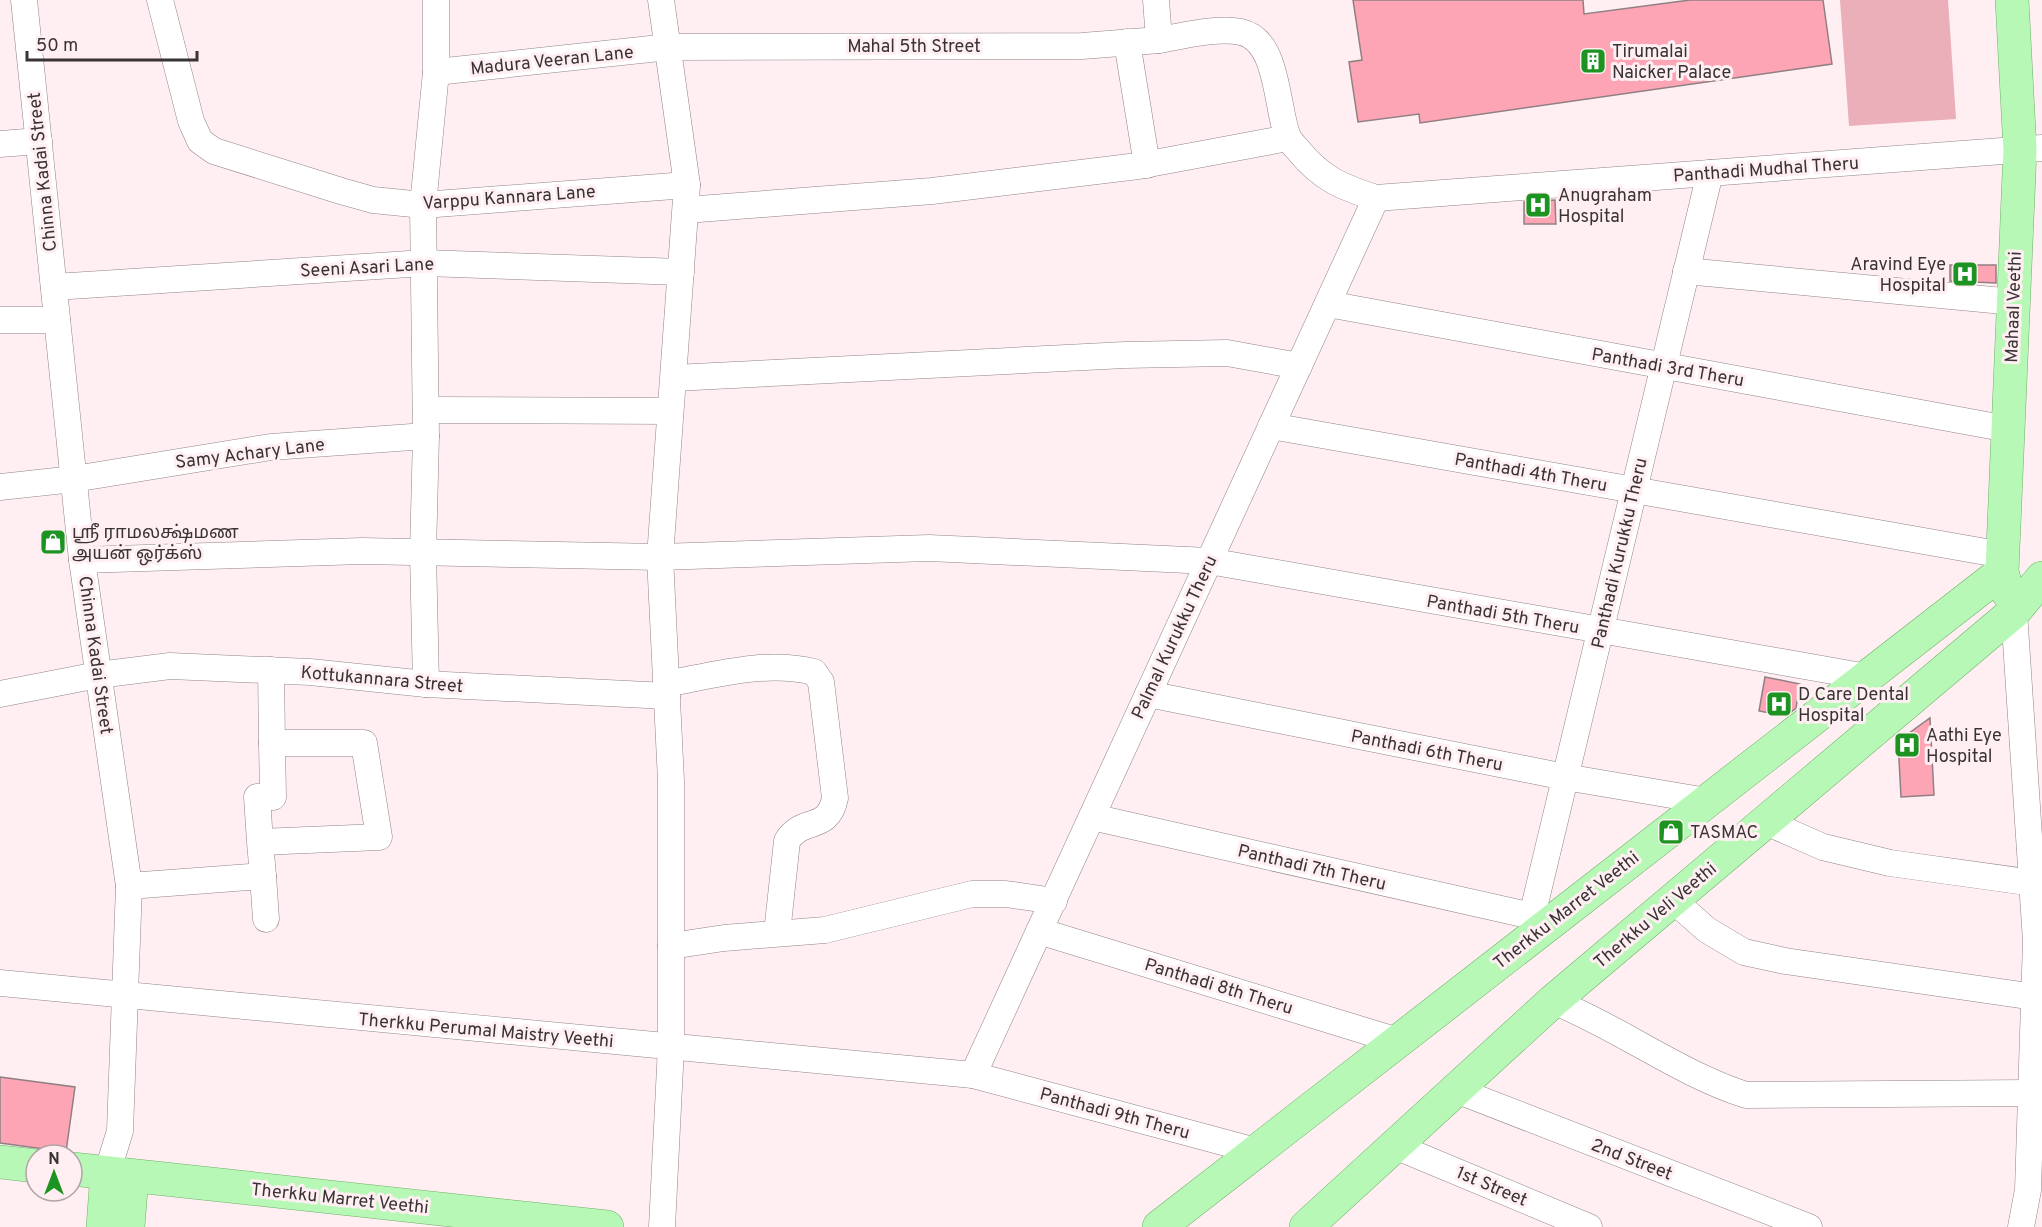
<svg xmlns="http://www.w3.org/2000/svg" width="2042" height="1227" font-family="Overpass,'Noto Sans Tamil',sans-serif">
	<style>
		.green { fill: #eaafb9 }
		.building { fill: #fda4b5; stroke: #8e8083; stroke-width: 1.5 }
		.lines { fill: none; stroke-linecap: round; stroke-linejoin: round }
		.minor-casing { stroke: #918486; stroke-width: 27 }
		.major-casing { stroke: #6db069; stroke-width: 34 }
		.minor { stroke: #fff; stroke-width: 26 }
		.major { stroke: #b8f8b6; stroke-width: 33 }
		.labels { text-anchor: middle; stroke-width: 6; stroke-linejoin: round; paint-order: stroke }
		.street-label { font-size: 18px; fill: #393334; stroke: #ffeff2 }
		.poi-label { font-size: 18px; fill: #393334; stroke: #ffeff2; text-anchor: start }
	</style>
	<rect width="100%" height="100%" fill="#ffeff2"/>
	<!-- green -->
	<path class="green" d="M1840,0H1948L1956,119L1849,126Z"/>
	<!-- building -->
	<g class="building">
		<path d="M1353,0H1583L1584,14L1690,0H1823L1832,64L1420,123L1419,114L1358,122L1349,62L1362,60Z"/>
		<path d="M1555,200L1556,224H1524V202Z"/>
		<path d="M1950,265H1996V283L1950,281Z"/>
		<path d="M1765,677L1800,684L1796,708L1786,716L1759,711Z"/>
		<path d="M1930,718L1934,795L1901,797L1898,741Z"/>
		<path d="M0,1077L75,1087L66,1152L0,1143Z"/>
	</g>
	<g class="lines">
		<defs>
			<g id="minor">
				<path d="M24,0L82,560L129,886L120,1131L107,1173"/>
				<path d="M160,0L191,121L200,141L214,151L341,191L373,200L423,205L687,185"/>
				<path d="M661,0L687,185L660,557L671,781V1047L662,1227"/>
				<path d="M1156,0L1159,40C1184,36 1216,27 1241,32C1279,40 1276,108 1288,137C1290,142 1296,147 1299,151C1322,179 1342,187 1376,198L2042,148"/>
				<path d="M1127,42L1147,165"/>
				<path d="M436,72L669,47L1082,46L1159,40"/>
				<path d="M0,144L39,141"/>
				<path d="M686,210L932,191L1138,166L1288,138"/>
				<path d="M1686,271L2014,302"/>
				<path d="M54,287L425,263L681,272"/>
				<path d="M1328,304L2008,429"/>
				<path d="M0,320H57"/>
				<path d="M674,378L1125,355L1227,353L1299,366"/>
				<path d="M426,410L670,411"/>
				<path d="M1271,426L2003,555"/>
				<path d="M0,487L74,479L271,447L426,436"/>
				<path d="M82,560L362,551L660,557L929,548L1209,561L1867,677"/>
				<path d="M2014,612L2036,941L2028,1190L2021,1227"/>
				<path d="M271,670L272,743"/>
				<path d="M426,684L423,553L426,436L423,205L436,72V0"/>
				<path d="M666,684C715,675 765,660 814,672L821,682L835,798C828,833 802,816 787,841L777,933"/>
				<path d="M0,694L98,675L170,666L310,672L426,684L667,696"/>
				<path d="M1148,694L1565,777L1707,801"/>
				<path d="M1092,817L1532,916"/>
				<path d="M1766,822L1823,847L1890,863L2034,883"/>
				<path d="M260,842L257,797H273L272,743H364L379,837L260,842L263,876"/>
				<path d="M129,886L263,876L266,919"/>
				<path d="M1673,900L1707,930L1744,952L1785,961L2034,997"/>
				<path d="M1544,928L1532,916L1710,173"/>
				<path d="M1039,931L1398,1041"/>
				<path d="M671,946L724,938L825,930L972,894H1006L1054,901"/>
				<path d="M0,983L973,1075L1256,1151"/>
				<path d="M1553,1001C1620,1028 1678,1073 1746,1095L2030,1093"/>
				<path d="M973,1075L1376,198"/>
				<path d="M1456,1090L1809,1227"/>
				<path d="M1395,1146L1589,1227"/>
			</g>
			<g id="major">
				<path d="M2008,593L2002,572L2020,150L2012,0"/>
				<path d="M0,1162L36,1166"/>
				<path d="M72,1169L607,1227"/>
				<path d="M103,1227L107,1173"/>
				<path d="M128,1227L132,1176"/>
				<path d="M1159,1227L2002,572"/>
				<path d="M1306,1227L1553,1001L2014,612L2042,578"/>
			</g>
		</defs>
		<!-- minor casing -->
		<use href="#minor" class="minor-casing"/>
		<!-- major casing -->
		<use href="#major" class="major-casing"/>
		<!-- minor -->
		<use href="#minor" class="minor"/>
		<!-- major -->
		<use href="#major" class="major"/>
	</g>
	<!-- icons -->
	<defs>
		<symbol id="building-square" viewBox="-11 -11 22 22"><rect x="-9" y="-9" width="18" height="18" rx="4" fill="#1d9321" stroke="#ffeff2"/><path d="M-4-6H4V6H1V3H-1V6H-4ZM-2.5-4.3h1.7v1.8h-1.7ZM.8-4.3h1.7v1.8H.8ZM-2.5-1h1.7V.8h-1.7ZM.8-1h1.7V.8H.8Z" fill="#fff"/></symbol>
		<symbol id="hospital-square" viewBox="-11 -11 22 22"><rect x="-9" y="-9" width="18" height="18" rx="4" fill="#1d9321" stroke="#ffeff2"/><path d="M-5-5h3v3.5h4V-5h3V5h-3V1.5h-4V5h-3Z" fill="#fff"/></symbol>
		<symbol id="shop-square" viewBox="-11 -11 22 22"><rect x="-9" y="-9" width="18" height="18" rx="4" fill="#1d9321" stroke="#ffeff2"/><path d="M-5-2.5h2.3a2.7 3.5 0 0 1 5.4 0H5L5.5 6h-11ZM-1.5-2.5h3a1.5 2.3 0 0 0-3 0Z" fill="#fff"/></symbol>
	</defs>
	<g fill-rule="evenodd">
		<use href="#building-square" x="1578" y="46" width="30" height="30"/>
		<use href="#hospital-square" x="1523" y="190" width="30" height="30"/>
		<use href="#hospital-square" x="1950" y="259" width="30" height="30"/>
		<use href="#shop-square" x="38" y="527" width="30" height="30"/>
		<use href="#hospital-square" x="1764" y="689" width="30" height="30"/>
		<use href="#hospital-square" x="1892" y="730" width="30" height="30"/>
		<use href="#shop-square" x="1656" y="817" width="30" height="30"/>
	</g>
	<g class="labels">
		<!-- street labels -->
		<g class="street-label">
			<text x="914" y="52">Mahal 5th Street</text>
			<text transform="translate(552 60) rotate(-6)" y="6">Madura Veeran Lane</text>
			<text transform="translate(1766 169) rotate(-4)" y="6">Panthadi Mudhal Theru</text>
			<text transform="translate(42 172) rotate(-96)" y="6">Chinna Kadai Street</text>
			<text transform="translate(509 197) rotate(-4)" y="6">Varppu Kannara Lane</text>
			<text transform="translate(367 267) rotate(-3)" y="6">Seeni Asari Lane</text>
			<text transform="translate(2013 307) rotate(-88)" y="6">Mahaal Veethi</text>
			<text transform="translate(1668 367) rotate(10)" y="6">Panthadi 3rd Theru</text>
			<text transform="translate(250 453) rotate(-7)" y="6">Samy Achary Lane</text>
			<text transform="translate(1531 472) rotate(10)" y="6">Panthadi 4th Theru</text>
			<text transform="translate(1619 553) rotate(-77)" y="6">Panthadi Kurukku Theru</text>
			<text transform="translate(1503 614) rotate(10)" y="6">Panthadi 5th Theru</text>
			<text transform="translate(1174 637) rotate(-65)" y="6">Palmal Kurukku Theru</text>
			<text transform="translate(96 655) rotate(82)" y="6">Chinna Kadai Street</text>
			<text transform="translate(382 679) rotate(5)" y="6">Kottukannara Street</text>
			<text transform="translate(1427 750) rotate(11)" y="6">Panthadi 6th Theru</text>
			<text transform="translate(1312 867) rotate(13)" y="6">Panthadi 7th Theru</text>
			<text transform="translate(1566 910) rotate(-38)" y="6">Therkku Marret Veethi</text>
			<text transform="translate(1655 915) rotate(-40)" y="6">Therkku Veli Veethi</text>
			<text transform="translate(1219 986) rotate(17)" y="6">Panthadi 8th Theru</text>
			<text transform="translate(486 1030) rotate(5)" y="6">Therkku Perumal Maistry Veethi</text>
			<text transform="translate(1115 1113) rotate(15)" y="6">Panthadi 9th Theru</text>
			<text transform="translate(1632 1159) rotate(21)" y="6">2nd Street</text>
			<text transform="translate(1492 1186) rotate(23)" y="6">1st Street</text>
			<text transform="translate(340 1198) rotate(6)" y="6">Therkku Marret Veethi</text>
		</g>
		<!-- poi labels -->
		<g class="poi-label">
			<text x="1612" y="57">Tirumalai<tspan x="1612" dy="21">Naicker Palace</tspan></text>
			<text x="1558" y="201">Anugraham<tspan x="1558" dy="21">Hospital</tspan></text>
			<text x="1946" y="270" text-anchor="end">Aravind Eye<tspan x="1946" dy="21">Hospital</tspan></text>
			<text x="72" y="538">ஶ்ரீ ராமலக்ஷ்மண<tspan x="72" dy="21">அயன் ஒர்க்ஸ்</tspan></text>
			<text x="1798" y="700">D Care Dental<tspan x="1798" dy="21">Hospital</tspan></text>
			<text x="1926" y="741">Aathi Eye<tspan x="1926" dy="21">Hospital</tspan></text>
			<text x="1690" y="838">TASMAC</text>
		</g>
	</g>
	<!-- north arrow -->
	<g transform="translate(54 1173)"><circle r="28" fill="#ffeff2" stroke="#b0a4a6" stroke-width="1.5"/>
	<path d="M0-4.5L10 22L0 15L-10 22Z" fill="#1d9321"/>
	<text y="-9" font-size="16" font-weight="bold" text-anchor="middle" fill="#393334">N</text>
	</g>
	<!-- scale -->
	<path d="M27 51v9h170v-9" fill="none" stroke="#393334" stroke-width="3"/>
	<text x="36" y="51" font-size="18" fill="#393334" stroke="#ffeff2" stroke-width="4.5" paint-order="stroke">50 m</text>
</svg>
